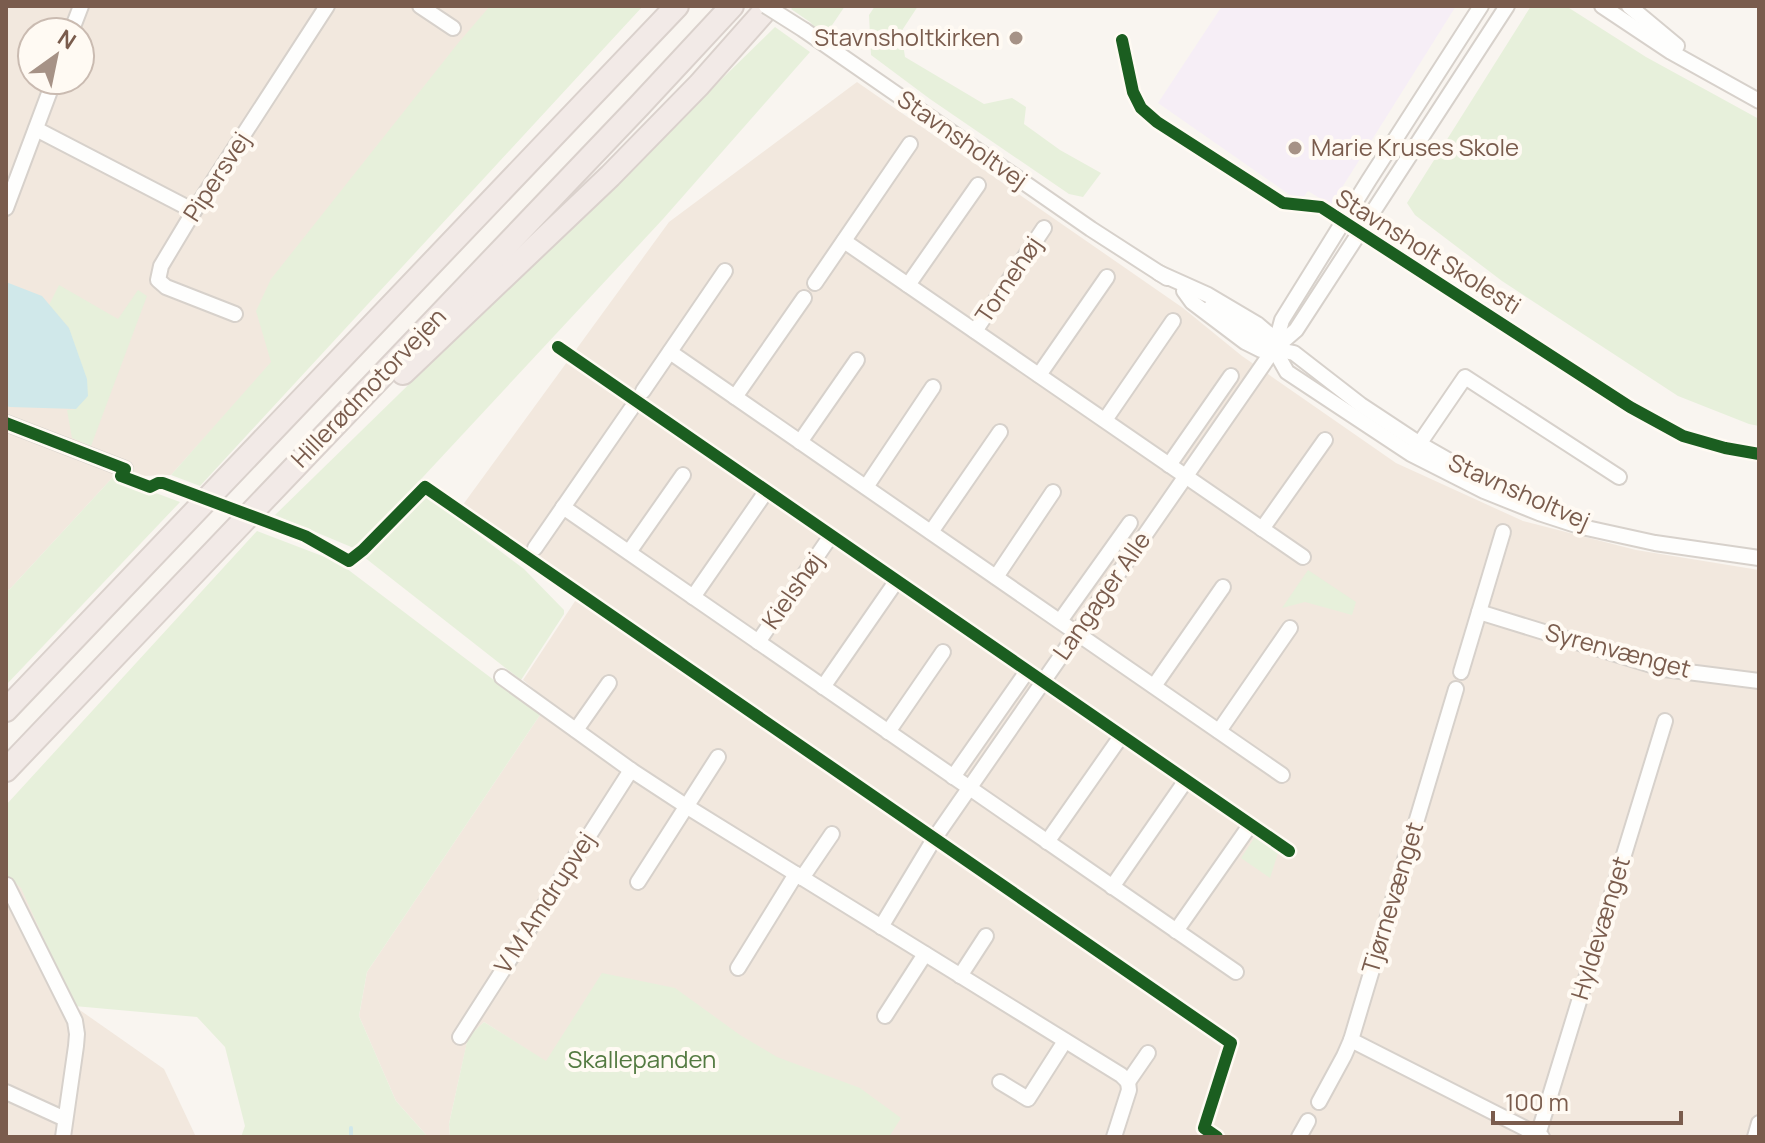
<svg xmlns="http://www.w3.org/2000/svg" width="1765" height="1143" font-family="Manrope,sans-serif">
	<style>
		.residential { fill: #f2e8de; fill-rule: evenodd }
		.education { fill: #f6eef6 }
		.green { fill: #e7f0db }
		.water { fill: #d0e8ea }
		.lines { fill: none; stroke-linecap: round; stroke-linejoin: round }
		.stream { stroke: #d0e8ea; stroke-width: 4 }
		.minor-casing { stroke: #d7d1cb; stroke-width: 18 }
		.highway-casing { stroke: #dad1cc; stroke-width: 26 }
		.minor { stroke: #fefefd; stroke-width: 14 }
		.highway { stroke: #f2eae7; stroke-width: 22 }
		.minor-bridge-casing { stroke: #d7d1cb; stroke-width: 18; stroke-linecap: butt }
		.minor-bridge { stroke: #fefefd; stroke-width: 14 }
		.cycleway-casing { stroke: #fffaf3; stroke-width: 17 }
		.cycleway { stroke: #1b5e20; stroke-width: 12 }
		.poi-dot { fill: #a69286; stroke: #fffaf3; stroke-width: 3 }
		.labels { text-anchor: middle; stroke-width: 8; stroke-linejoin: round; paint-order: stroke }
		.poi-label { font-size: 24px; fill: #7a5c4d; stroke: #fffaf3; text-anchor: end }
		.street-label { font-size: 24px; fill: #7a5c4d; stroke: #fffaf3 }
		.park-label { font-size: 24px; fill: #537a41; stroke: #fffaf3 }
	</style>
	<rect width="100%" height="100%" fill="#f9f5f0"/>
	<!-- residential -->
	<g class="residential">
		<path d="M6,6H593L171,475L113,477L9,590L6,588ZM32,32H80V80H32Z"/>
		<path d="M857,82L1183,308L1242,356L1396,463L1523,521L1636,550L1759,570V1137H738L546,1062L484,1022L468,1038L449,1124L450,1137H428L396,1101L359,1016L367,972L540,715L547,700L523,680L583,589L462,506L669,222Z"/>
		<path d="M6,875L21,887L74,1006L164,1069L196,1137H6Z"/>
	</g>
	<!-- education -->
	<path class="education" d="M1222,6H1456L1331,205L1308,191L1300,202L1158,103Z"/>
	<!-- green -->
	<g class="green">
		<path d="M490,6H643L200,486L171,475L271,362L256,311L271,279L459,42Z"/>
		<path d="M794,6H845L824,37L810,22L791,9Z"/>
		<path d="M875,6H918L901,32L905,57L984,104L1012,98L1026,107L1024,124L1060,150L1101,173L1083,197L1069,194L930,99L871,55L869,15Z"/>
		<path d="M1531,6H1566L1646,57L1759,119V426L1749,424L1678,396L1502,281L1415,215L1407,203Z"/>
		<path d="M775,27L810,52L663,219L356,549L275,515Z"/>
		<path d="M59,285L118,319L138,290L147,296L91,446L72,438L67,410L76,409L69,328L49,305Z"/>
		<path d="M113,477L180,502L6,685V588L9,590Z"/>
		<path d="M426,495L524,569L564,610V614L521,680L364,557Z"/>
		<path d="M257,531L338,562L540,715L367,972L359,1016L396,1101L428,1137H241L245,1126L225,1047L197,1017L74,1006L21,888L6,875V805Z"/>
		<path d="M1308,570L1356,602L1352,615L1305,602L1282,608Z"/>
		<path d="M1255,837L1278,853L1270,878L1241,858Z"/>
		<path d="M602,973L675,988L740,1035L777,1057L860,1088L901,1118L889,1137H450L449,1124L468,1037L484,1022L546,1061Z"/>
	</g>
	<!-- water -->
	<path class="water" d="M6,282L42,296L69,328L87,379L88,396L76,409L10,407L6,406Z"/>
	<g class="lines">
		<!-- stream -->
		<path class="stream" d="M351,1128V1137"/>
		<defs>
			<g id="minor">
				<path d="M420,6L453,28"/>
				<path d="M1602,6L1671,52L1759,101"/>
				<path d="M1629,6L1677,46"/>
				<path d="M804,30L1091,229L1167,278"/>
				<path d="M71,32L81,6"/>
				<path d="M36,129L194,211"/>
				<path d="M6,208L54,80"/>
				<path d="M844,241L1303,557"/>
				<path d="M1159,273L1208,295L1257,324L1269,334L1274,349L1287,372L1411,454L1484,491L1539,513L1582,527L1655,543L1759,558"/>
				<path d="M815,283L910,144"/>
				<path d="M908,285L978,185"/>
				<path d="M1184,291L1192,302L1245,342L1261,350L1274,349L1294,353L1361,405L1420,444L1476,476"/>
				<path d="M1211,307L1274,349"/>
				<path d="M235,314L166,287L158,280L161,266L194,211L327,6"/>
				<path d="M975,331L1044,228"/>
				<path d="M1274,349L1282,320L1369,180L1481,6"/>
				<path d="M670,352L1282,775"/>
				<path d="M1039,375L1107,277"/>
				<path d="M643,391L725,271"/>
				<path d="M735,397L804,298"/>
				<path d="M1105,420L1173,321"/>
				<path d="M6,423L125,469"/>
				<path d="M800,442L857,360"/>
				<path d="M1415,450L1465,377L1619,477"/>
				<path d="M1169,465L1231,376"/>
				<path d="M866,487L933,387"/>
				<path d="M563,507L1236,972"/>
				<path d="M1262,529L1325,440"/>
				<path d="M931,532L1000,432"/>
				<path d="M535,548L631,409"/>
				<path d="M629,552L683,475"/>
				<path d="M996,577L1053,492"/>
				<path d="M693,597L763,496"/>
				<path d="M1479,612L1664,669L1759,681"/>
				<path d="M1060,621L1130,523"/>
				<path d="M758,642L828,540"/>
				<path d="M1461,672L1503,532"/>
				<path d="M502,677L631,770L686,806L1121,1075L1128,1082"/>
				<path d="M1154,686L1223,587"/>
				<path d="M823,687L893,586"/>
				<path d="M576,730L609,683"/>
				<path d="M1219,731L1290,628"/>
				<path d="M888,732L943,652"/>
				<path d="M953,777L1023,677"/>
				<path d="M1047,842L1117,742"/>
				<path d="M802,878L832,834"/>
				<path d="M638,882L718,757"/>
				<path d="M7,885L75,1021L77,1034L76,1046L63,1137"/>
				<path d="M1112,887L1182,786"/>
				<path d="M881,927L934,839L1274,349L1296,330L1507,6"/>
				<path d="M1176,931L1246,831"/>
				<path d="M738,968L796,874"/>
				<path d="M960,976L986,936"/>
				<path d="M885,1016L925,954"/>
				<path d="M460,1037L631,770"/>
				<path d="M1351,1040L1542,1137"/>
				<path d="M1000,1082L1028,1099L1065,1041"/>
				<path d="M1128,1082L1148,1053"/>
				<path d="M6,1092L65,1119"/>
				<path d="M1319,1102L1344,1056L1351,1040L1456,689"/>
				<path d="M1538,1135L1665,721"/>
				<path d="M1114,1137L1129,1090L1128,1082"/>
				<path d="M1299,1137L1308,1121"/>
				<path d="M1755,1137L1759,1123"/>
			</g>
			<g id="highway">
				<path d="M403,373L610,176L699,85L769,6"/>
				<path d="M6,710L677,6"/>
				<path d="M6,770L639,106L732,6"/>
			</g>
		</defs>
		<!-- minor casing -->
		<use href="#minor" class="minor-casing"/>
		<!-- highway casing -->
		<use href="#highway" class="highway-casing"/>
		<!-- minor -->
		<use href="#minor" class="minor"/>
		<!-- highway -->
		<use href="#highway" class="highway"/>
		<defs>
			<path id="minor-bridge" d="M766,6L804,30"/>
		</defs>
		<!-- minor-bridge casing -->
		<use href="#minor-bridge" class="minor-bridge-casing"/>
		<!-- minor-bridge -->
		<use href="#minor-bridge" class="minor-bridge"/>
		<defs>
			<g id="cycleway">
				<path d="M1122,40L1133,92L1141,108L1157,122L1283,203L1321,207L1630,407L1683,436L1725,448L1759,454"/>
				<path d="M558,347L1289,851"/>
				<path d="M6,423L125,469L121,476L150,487L158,483H163L305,536L349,561L363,550L425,487L1231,1043L1204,1128L1217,1137"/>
			</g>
		</defs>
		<!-- cycleway casing -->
		<use href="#cycleway" class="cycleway-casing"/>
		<!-- cycleway -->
		<use href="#cycleway" class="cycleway"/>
	</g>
	<!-- markers -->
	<g class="poi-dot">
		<circle cx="1016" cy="38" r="8"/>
		<circle cx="1295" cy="148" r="8"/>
	</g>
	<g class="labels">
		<!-- poi labels -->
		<g class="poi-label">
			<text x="1000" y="46">Stavnsholtkirken</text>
			<text x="1311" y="156" text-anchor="start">Marie Kruses Skole</text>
		</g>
		<!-- street labels -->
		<g class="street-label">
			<text transform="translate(962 140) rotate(35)" y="8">Stavnsholtvej</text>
			<text transform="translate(217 177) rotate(-57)" y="8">Pipersvej</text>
			<text transform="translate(1428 252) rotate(32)" y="8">Stavnsholt Skolesti</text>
			<text transform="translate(1009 280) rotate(-56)" y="8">Tornehøj</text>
			<text transform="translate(369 388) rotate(-46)" y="8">Hillerødmotorvejen</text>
			<text transform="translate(1519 492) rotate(24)" y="8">Stavnsholtvej</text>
			<text transform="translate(793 591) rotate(-55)" y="8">Kielshøj</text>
			<text transform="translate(1102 596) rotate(-55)" y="8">Langager Alle</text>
			<text transform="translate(1618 651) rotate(15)" y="8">Syrenvænget</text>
			<text transform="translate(1393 898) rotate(-73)" y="8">Tjørnevænget</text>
			<text transform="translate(545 903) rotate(-57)" y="8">V M Amdrupvej</text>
			<text transform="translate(1601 928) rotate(-73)" y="8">Hyldevænget</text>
		</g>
		<!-- park labels -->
		<g class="park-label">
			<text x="642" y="1068">Skallepanden</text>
		</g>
	</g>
	<!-- border -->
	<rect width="1765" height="1143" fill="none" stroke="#7a5c4d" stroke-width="16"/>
	<!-- north arrow -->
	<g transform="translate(56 56) rotate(33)"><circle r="38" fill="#fffaf3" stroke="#cabbb1" stroke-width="2"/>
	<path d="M0-6L14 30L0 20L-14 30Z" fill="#a69286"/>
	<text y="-12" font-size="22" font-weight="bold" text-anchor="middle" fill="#7a5c4d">N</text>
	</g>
	<!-- scale -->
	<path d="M1493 1111v12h188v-12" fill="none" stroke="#7a5c4d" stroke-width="4"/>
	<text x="1505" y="1111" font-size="24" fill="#7a5c4d" stroke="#fffaf3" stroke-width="6" paint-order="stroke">100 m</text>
</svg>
